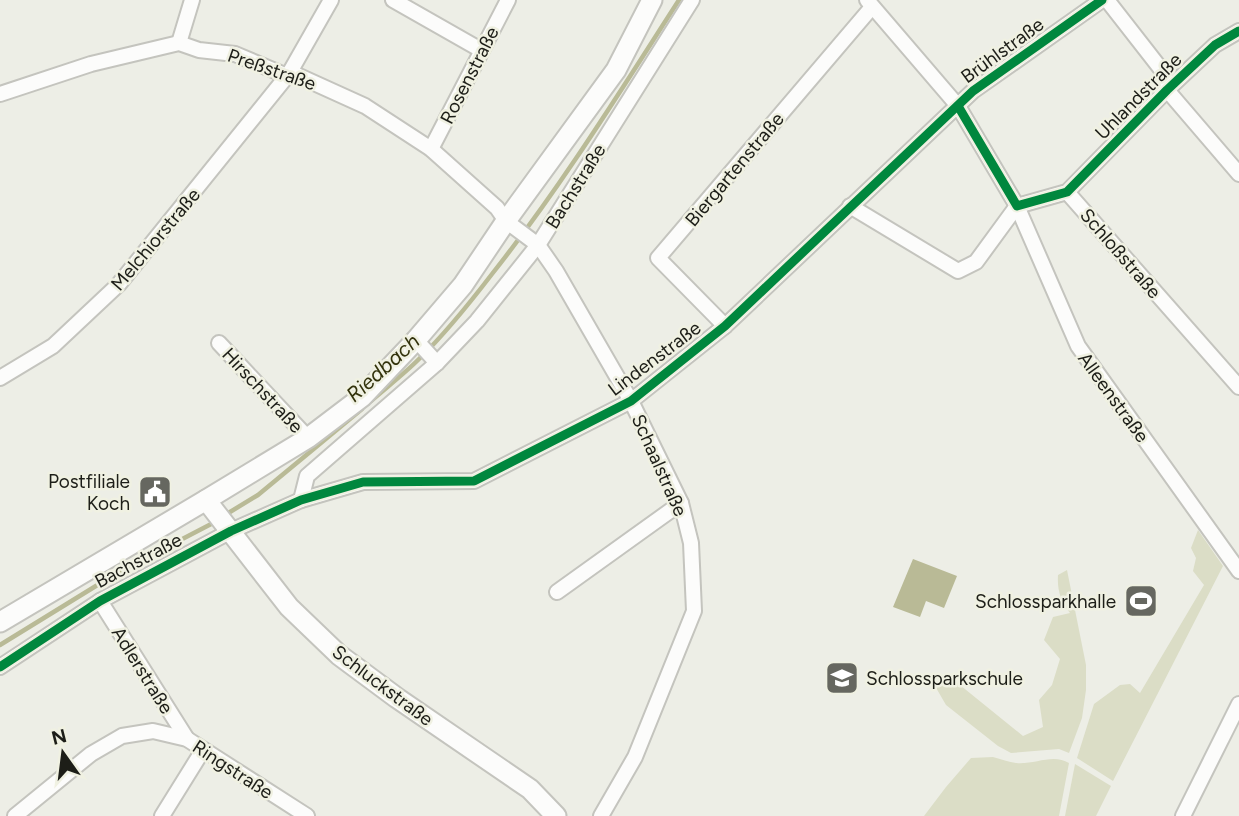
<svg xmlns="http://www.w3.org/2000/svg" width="1239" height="816" font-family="Figtree,sans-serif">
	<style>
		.green { fill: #dbddc6 }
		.water { fill: #b9ba96 }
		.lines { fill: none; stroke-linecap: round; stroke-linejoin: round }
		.stream { stroke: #b9ba96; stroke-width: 4.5 }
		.street-casing { stroke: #c4c4be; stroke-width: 18 }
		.secondary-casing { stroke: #c4c4be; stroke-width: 23 }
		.street { stroke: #fcfcfb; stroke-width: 14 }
		.secondary { stroke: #fcfcfb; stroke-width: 19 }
		.cycleway-casing { stroke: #f0f1e2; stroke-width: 13 }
		.cycleway { stroke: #00873e; stroke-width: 9 }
		.labels { text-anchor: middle; stroke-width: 5; stroke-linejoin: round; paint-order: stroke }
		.street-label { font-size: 19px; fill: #1d1e18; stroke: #f0f1e2 }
		.poi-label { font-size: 19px; fill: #1d1e18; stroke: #f0f1e2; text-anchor: end }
		.water-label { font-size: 21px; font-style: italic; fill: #33330c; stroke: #f0f1e2 }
	</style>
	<rect width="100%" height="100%" fill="#edeee6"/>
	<!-- green -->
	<g class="green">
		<path d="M1198,530L1223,566L1113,781L1077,758L1094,704L1120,685L1130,684L1140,693L1204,585L1193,571L1196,558L1191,548Z"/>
		<path d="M1067,570L1086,665V690L1082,718L1069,753L1059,749L1011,753L998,746L946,705L935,686L942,677L955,681L1023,736L1043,727L1039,700L1052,685L1060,659L1044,640L1053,617L1070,613C1061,601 1057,591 1058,575Z"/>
		<path d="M993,757C1001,759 1009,762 1016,763C1034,765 1053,753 1069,763L1059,816H924L946,787L971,758Z"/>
		<path d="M1075,764L1111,786L1096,816H1065Z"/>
	</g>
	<!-- water -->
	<path class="water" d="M913,559L957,576L944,608L926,601L920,617L893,607Z"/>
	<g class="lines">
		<!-- stream -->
		<g class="stream">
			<path d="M371,401C387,387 404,374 419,359C446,333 469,304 492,274C561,187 619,93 679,0"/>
			<path d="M225,515L258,495L362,409"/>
			<path d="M0,645L117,573L215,522"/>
		</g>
		<defs>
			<g id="street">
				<path d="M393,0L481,50"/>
				<path d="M867,0L958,106L1017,206L1078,346L1239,571"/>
				<path d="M1107,0L1164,73L1167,90L1239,174"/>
				<path d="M179,43L192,0"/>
				<path d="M290,72L331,0"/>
				<path d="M0,94L91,64L179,43L199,50L235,54L287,76L290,72L365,106L431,149L497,208L506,221L538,245L556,271L631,401L681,503L691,543L694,611L635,757L601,816"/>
				<path d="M431,149L508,0"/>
				<path d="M1067,192L1239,387"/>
				<path d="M850,206L958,271L976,262L1017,206"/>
				<path d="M1017,206L1067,192L1167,90L1215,45L1239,31"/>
				<path d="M725,326L658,258L872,7"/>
				<path d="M416,340L437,363"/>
				<path d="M219,343L308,438"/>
				<path d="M0,378L53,346L119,284L287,76"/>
				<path d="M301,500L307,476L437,363L477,321L538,245L692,0"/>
				<path d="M557,592L681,503"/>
				<path d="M100,601L187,739"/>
				<path d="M0,667L100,601L231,531L301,500L363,482L474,481L631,401L725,326L973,91L1102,0"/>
				<path d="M15,816L91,754L122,736L153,731L187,739L307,816"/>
				<path d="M162,816L203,750"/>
				<path d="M1183,816L1239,704"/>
			</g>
			<g id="secondary">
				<path d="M206,500L289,607L339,655L397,698L530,789L556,816"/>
				<path d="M0,622L206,500L308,438L362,397L416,340L463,285L506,221L616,70L652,0"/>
			</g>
		</defs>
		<!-- street casing -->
		<use href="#street" class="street-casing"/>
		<!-- secondary casing -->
		<use href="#secondary" class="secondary-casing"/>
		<!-- street -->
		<use href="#street" class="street"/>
		<!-- secondary -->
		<use href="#secondary" class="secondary"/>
		<defs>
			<g id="cycleway">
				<path d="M958,106L1017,206L1067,192L1167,90L1215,45L1239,31"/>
				<path d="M0,667L100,601L231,531L301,500L363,482L474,481L631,401L725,326L973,91L1102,0"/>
			</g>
		</defs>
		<!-- cycleway casing -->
		<use href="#cycleway" class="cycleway-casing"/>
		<!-- cycleway -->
		<use href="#cycleway" class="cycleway"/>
	</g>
	<!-- icons -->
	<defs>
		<symbol id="civic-square" viewBox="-11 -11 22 22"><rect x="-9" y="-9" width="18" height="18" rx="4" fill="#666760" stroke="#f0f1e2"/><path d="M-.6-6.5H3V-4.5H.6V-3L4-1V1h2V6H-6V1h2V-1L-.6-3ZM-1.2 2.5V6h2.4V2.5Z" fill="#fff"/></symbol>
		<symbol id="stadium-square" viewBox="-11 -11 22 22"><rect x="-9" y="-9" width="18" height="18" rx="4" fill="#666760" stroke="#f0f1e2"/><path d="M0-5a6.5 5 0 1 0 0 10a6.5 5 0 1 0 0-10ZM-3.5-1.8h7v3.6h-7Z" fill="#fff"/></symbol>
		<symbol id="school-square" viewBox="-11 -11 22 22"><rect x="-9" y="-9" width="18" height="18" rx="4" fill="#666760" stroke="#f0f1e2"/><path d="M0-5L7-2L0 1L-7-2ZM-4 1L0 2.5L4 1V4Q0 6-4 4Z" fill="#fff"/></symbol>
	</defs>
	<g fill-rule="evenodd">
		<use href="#civic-square" x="136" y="473" width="38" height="38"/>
		<use href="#stadium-square" x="1122" y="582" width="38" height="38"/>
		<use href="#school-square" x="823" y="659" width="38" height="38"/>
	</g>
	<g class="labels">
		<!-- street labels -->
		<g class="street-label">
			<text transform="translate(1002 50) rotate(-36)" y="7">Brühlstraße</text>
			<text transform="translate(272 69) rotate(19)" y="7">Preßstraße</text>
			<text transform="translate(469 75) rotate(-63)" y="7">Rosenstraße</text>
			<text transform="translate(1138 96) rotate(-45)" y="7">Uhlandstraße</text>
			<text transform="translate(734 169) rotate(-50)" y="7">Biergartenstraße</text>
			<text transform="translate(575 186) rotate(-58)" y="7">Bachstraße</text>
			<text transform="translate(155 239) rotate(-50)" y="7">Melchiorstraße</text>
			<text transform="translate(1121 253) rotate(49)" y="7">Schloßstraße</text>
			<text transform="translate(654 358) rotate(-37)" y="7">Lindenstraße</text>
			<text transform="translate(263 390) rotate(47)" y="7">Hirschstraße</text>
			<text transform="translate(1114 397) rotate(54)" y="7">Alleenstraße</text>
			<text transform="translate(660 465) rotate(66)" y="7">Schaalstraße</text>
			<text transform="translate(138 560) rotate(-28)" y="7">Bachstraße</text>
			<text transform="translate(143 670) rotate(58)" y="7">Adlerstraße</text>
			<text transform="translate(383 685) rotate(37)" y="7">Schluckstraße</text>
			<text transform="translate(233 769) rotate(33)" y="7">Ringstraße</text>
		</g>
		<!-- poi labels -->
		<g class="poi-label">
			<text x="130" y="488">Postfiliale<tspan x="130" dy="22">Koch</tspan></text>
			<text x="1116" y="608">Schlossparkhalle</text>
			<text x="866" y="685" text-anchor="start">Schlossparkschule</text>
		</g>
		<!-- water labels -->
		<g class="water-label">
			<text transform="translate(383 368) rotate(-42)" y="7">Riedbach</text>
		</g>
	</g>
	<!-- north arrow -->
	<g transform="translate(63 753) rotate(346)" stroke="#f0f1e2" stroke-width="5" paint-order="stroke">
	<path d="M0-5L12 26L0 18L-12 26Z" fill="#1d1e18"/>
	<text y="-10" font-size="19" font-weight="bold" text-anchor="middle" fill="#1d1e18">N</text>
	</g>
</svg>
